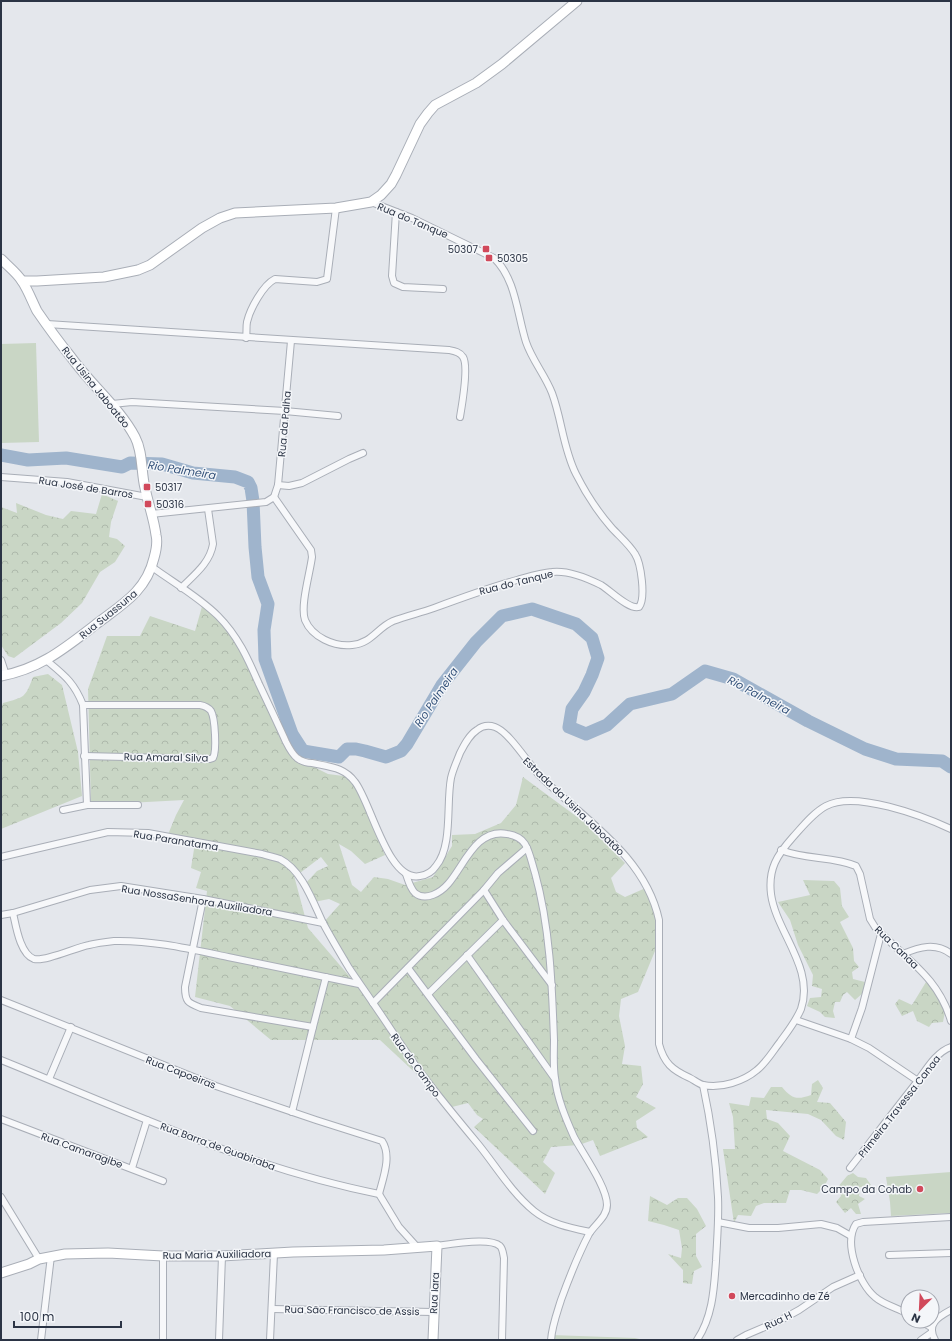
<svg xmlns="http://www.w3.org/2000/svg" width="952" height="1341" font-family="Poppins,sans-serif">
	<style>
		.grass { fill: #c9d6c5 }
		.forest { fill: url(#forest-crowns); fill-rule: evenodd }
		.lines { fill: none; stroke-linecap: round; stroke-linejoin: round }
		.river { stroke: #9fb4cc; stroke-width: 13 }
		.street-casing { stroke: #a9aeb7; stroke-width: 8 }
		.secondary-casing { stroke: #a9aeb7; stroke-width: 11 }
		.street { stroke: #f7f8fa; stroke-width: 6 }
		.secondary { stroke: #fff; stroke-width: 9 }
		.poi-dot { fill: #d1495b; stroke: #f4f6f9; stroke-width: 1.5 }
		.labels { text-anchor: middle; stroke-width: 3; stroke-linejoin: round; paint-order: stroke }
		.street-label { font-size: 10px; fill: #2b3445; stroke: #f4f6f9 }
		.poi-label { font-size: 10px; fill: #2b3445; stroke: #f4f6f9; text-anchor: start }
		.water-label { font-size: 11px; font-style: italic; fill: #34527a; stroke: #f4f6f9 }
	</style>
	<defs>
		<pattern id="forest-crowns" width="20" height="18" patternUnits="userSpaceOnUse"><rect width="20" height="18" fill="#c9d6c5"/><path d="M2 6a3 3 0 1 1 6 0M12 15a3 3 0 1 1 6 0" fill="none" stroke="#adb8ab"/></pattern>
	</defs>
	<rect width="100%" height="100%" fill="#e4e7ec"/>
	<!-- grass -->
	<g class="grass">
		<path d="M36,343L39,442L1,443V344Z"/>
		<path d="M951,1172V1213L891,1216L890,1202L886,1177Z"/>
		<path d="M551,1335L635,1338L644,1340H551Z"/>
	</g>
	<!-- forest -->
	<g class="forest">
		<path d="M102,494L118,501L111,522L109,537L117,539L125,546L115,562L100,572L82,603L61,623L14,658L8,656L1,645V507L17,513L16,503L46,515L63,519L71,511L96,514Z"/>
		<path d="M203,603L236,637L286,742L298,759L328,774L351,777L385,855L365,864L351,851L339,844L352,885L361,892L374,877L388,879L405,885L433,877L452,846V835L475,834L501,823L516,805L523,777L584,822L625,863L611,878L616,892L625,897L648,887L656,905L660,939L638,992L621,999L619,1016L625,1046L622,1064L641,1066L643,1084L636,1097L656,1108L636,1121L637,1128L648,1137L600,1156L593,1140L579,1145L551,1147L543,1162L555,1173L545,1194L474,1127L483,1119L477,1115L468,1103L452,1107L380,1040H271L230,1006L195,997L207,891L196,888L201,872L191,868L195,843L167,837L176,815L184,800L91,805L88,689L107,636H140L150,616L195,631ZM321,857L328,866L317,871L304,885L314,902L329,899L340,904L323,923L368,998L308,928L292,868L300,873Z"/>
		<path d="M48,674L62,685L78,752L82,796L1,829V709L3,703C25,697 25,698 33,677Z"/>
		<path d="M803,880L834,881L840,888L842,906L849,917L840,922L853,948L854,961L859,967L852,972L853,979L865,982L863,993L855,1000L847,992L843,995L840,1002H835L833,1011L835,1018L825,1017L820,1012L807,1006L810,998L821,997L822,989L812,986L813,975L798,945L790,920L778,902L810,895Z"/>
		<path d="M926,982L933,988L941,1003L945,1012L943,1022L932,1023L929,1027L917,1021L913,1011L902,1016L895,1004L899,999L912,1005Z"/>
		<path d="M818,1080L823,1088L817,1102L830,1103L846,1122L844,1140L836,1136L821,1120L808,1114L766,1110L767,1119L778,1123L790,1136L783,1151L820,1170L828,1179L824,1187L817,1194L801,1190H790L786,1203H764L756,1206L751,1216L738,1215L734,1223L723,1149H735L733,1117L729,1103L749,1106L751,1097L764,1098L771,1087H782C792,1099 797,1100 811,1095L812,1084Z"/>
		<path d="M853,1173L858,1177L866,1178L871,1185L864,1188L860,1187L859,1196L865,1199L858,1204L861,1214H856L851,1208L845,1213L836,1202L841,1196L837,1188L847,1176Z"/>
		<path d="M650,1196L667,1205L678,1198H687L697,1209L706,1226L696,1234V1256L702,1267L694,1271L692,1284L683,1283V1270L668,1254L681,1258L682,1248L679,1230L664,1225L648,1221Z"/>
	</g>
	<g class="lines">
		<!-- river -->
		<path class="river" d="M1,455L28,460L66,458L122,467L130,463L162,464L193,473L235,477L248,482L251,488L253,501L255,547L258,577L268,604L264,630L265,659L292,734L303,751L339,757L347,749H356L365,751L386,757L401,751L407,744L442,685L476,642L502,616L532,609L576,624L592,638L598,658L592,675L584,692L572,709L569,727L586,734L607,725L630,704L672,694L705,671L733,679L808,721L865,749L896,759L942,761L951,767"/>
		<defs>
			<g id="street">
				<path d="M396,212L392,276L394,283L403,287L443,289"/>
				<path d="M47,324L449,350C454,351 460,352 463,357C469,366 462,405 460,417"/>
				<path d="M246,338C247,332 246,327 247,322C250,309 263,285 275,279L317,282L327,279L336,208"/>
				<path d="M112,404L132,402L285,411L338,416"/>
				<path d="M1,477L67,482L147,497"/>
				<path d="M278,485L289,486L302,483L349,459L363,453"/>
				<path d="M274,497L311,550L312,557C310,573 300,606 305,620C312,637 334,647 352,645C372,643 377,628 393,621C406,616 420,613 434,608C461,598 488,588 517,580C528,577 540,573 552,572C569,570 587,578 601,585C611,591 629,610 639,607C646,598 641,563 635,554C629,544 619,536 611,527C598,512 585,492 576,474C563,448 562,420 552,393C545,375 532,360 526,342C517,314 516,279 494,258L412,218L371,202"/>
				<path d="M151,514L266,502L274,497L278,485L291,341"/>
				<path d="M152,567C174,583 199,597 218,616C238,636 248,659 259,684C268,703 277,722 286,742C289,748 292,754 297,758C301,761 307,763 312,763C330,767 344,767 355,782C371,802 388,883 420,876C427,875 432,872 436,866C453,846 446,803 451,778C453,769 457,761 460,753C464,745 469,735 477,730C482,726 489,725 495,727C509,732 528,763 539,775C583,819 645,855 659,920V1044C664,1063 672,1070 690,1078C694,1080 699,1084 703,1085C721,1089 744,1081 757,1070C766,1063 773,1051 780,1042C788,1031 796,1021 801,1009C815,968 776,932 771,894C768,869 777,855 793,837C803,826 813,813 826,806C855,790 923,816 951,829"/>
				<path d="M181,588C194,575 210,563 213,544L208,509"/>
				<path d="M1,660L6,675"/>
				<path d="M46,660C64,675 74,682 83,705L87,805"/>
				<path d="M83,705H200C205,706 208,707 211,711C215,718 217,751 213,758L210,759L84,756"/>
				<path d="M63,810L87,805H138"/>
				<path d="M781,850C805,860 833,856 856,866L860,874L870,919L875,927C905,959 938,976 951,1021"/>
				<path d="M1,857L108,832L148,833L262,854C268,856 274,857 280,859C302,870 313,902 323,923C331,938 340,953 349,968C357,980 365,991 373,1003C389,1026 404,1050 421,1073C439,1097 458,1120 478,1144C496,1166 511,1192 534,1211C550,1224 571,1228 590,1232"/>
				<path d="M406,874C408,880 410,888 415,893C426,902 441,892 448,884C464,866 476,828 507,834C514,835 521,838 525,844C530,852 532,864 535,873C550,927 552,984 554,1040C554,1053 553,1066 555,1078C557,1098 566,1119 574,1137C583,1154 607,1187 607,1205C607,1217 595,1224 589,1234C578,1255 569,1278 561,1300C557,1313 552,1326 551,1340"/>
				<path d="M484,890L503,920L552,985"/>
				<path d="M203,899L185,987C185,1002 188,1003 201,1008L313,1027"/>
				<path d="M13,913C16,926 20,954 34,959C45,962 77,947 89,945C97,943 105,942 114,941C152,940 190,949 228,957C271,966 315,975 359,984"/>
				<path d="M1,915L13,913L90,890L121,886L203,899L323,923"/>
				<path d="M903,954C919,947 936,942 951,954"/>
				<path d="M467,955L555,1079"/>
				<path d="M408,968L476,1059L533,1131"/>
				<path d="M428,994L503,920"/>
				<path d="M1,1000L216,1086L316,1120L382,1141C392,1156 383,1178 379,1194"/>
				<path d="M373,1003L484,890L498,873L527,848"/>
				<path d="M796,1020L851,1039L869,1048L918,1081"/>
				<path d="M851,1039L862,1008L881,934"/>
				<path d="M1,1060C125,1110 248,1168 379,1194L399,1227L417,1247"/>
				<path d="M49,1079L71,1027"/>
				<path d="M292,1112L313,1027L326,977"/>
				<path d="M1,1119L163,1181"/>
				<path d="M132,1168L147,1120"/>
				<path d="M850,1168C872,1140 894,1111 917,1082C926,1070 936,1052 951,1047"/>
				<path d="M1,1197L39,1259"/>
				<path d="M718,1222L749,1228H778L821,1224L837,1228L851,1236"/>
				<path d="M437,1246C450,1244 490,1237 500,1246C503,1249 503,1254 504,1258L502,1340"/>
				<path d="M889,1255L951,1253"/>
				<path d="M272,1309L433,1312"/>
				<path d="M908,1314C898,1308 884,1305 875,1297C859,1284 843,1243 856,1224L863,1222L951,1217"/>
				<path d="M920,1321L931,1327"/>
				<path d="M41,1340L51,1256"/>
				<path d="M163,1340V1256"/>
				<path d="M219,1340L222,1256"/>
				<path d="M270,1340L274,1254"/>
				<path d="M697,1340C713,1316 714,1288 716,1261C717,1240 719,1218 718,1197C716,1159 711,1122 703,1085"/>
				<path d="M737,1340L746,1335L779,1321L799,1310L833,1287L860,1275"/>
				<path d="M921,1340L931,1333"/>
				<path d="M935,1340C926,1324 938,1317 951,1310"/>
			</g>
			<g id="secondary">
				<path d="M1,259C8,266 17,273 22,281C28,290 32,301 37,311C48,327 59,342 71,357C91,385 119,407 135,437C143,452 141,472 145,488C148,503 154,519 156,535C158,543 156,551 154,558C146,592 121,605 95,625C65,648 40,669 1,676"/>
				<path d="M22,281H37L104,277L138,270L150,265L202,228L220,218L235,213L336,208L371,202L381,195L391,184L396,175L420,124L428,113L435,105L476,83L502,64L577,1"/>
				<path d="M1,1273L29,1264L39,1259L65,1254L108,1253L163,1256H222L293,1252L384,1250L437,1246L433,1340"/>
			</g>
		</defs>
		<!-- street casing -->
		<use href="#street" class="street-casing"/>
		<!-- secondary casing -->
		<use href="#secondary" class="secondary-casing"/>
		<!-- street -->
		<use href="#street" class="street"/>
		<!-- secondary -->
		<use href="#secondary" class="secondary"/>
	</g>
	<!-- markers -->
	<g class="poi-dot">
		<rect x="482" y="245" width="8" height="8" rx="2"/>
		<rect x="485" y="254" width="8" height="8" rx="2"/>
		<rect x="143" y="483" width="8" height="8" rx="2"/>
		<rect x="144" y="500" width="8" height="8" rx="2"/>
		<circle cx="920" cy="1189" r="4"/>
		<circle cx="732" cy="1296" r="4"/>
	</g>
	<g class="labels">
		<!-- street labels -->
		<g class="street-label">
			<text transform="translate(413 220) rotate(23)" y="4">Rua do Tanque</text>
			<text transform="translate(96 387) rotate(51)" y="4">Rua Usina Jaboatão</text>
			<text transform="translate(284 424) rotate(-85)" y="4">Rua da Palha</text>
			<text transform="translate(86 487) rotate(9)" y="4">Rua José de Barros</text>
			<text transform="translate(516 582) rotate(-14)" y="4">Rua do Tanque</text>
			<text transform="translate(108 614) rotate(-39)" y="4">Rua Suassuna</text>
			<text transform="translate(166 757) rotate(1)" y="4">Rua Amaral Silva</text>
			<text transform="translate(574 806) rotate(44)" y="4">Estrada da Usina Jaboatão</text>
			<text transform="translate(176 840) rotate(9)" y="4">Rua Paranatama</text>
			<text transform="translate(197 900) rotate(9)" y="4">Rua NossaSenhora Auxiliadora</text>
			<text transform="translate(897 947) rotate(44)" y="4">Rua Canaa</text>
			<text transform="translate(416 1065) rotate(54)" y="4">Rua do Campo</text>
			<text transform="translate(181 1072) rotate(21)" y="4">Rua Capoeiras</text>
			<text transform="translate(899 1106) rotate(-52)" y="4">Primeira Travessa Canaa</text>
			<text transform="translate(218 1146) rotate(20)" y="4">Rua Barra de Guabiraba</text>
			<text transform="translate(82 1150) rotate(20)" y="4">Rua Camaragibe</text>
			<text transform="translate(217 1254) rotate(-1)" y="4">Rua Maria Auxiliadora</text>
			<text transform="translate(434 1293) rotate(-87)" y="4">Rua Iara</text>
			<text transform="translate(352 1310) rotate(1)" y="4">Rua São Francisco de Assis</text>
			<text transform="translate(778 1320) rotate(-26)" y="4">Rua H</text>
		</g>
		<!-- poi labels -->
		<g class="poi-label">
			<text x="478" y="253" text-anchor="end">50307</text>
			<text x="497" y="262">50305</text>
			<text x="155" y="491">50317</text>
			<text x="156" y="508">50316</text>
			<text x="912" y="1193" text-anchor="end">Campo da Cohab</text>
			<text x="740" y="1300">Mercadinho de Zé</text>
		</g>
		<!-- water labels -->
		<g class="water-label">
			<text transform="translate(182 470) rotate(9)" y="4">Rio Palmeira</text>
			<text transform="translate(759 695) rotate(28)" y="4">Rio Palmeira</text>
			<text transform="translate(436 697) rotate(-56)" y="4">Rio Palmeira</text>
		</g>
	</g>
	<!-- border -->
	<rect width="952" height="1341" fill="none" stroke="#2b3445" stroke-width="4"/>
	<!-- north arrow -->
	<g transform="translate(920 1309) rotate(204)"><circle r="19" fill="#f4f6f9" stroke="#a4a8b1"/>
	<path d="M0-3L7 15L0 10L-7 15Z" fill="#d1495b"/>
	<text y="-6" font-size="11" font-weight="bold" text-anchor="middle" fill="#2b3445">N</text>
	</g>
	<!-- scale -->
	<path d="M14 1321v6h107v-6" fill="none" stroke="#2b3445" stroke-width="2"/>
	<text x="20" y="1321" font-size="12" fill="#2b3445" stroke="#f4f6f9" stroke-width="3" paint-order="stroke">100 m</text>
</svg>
